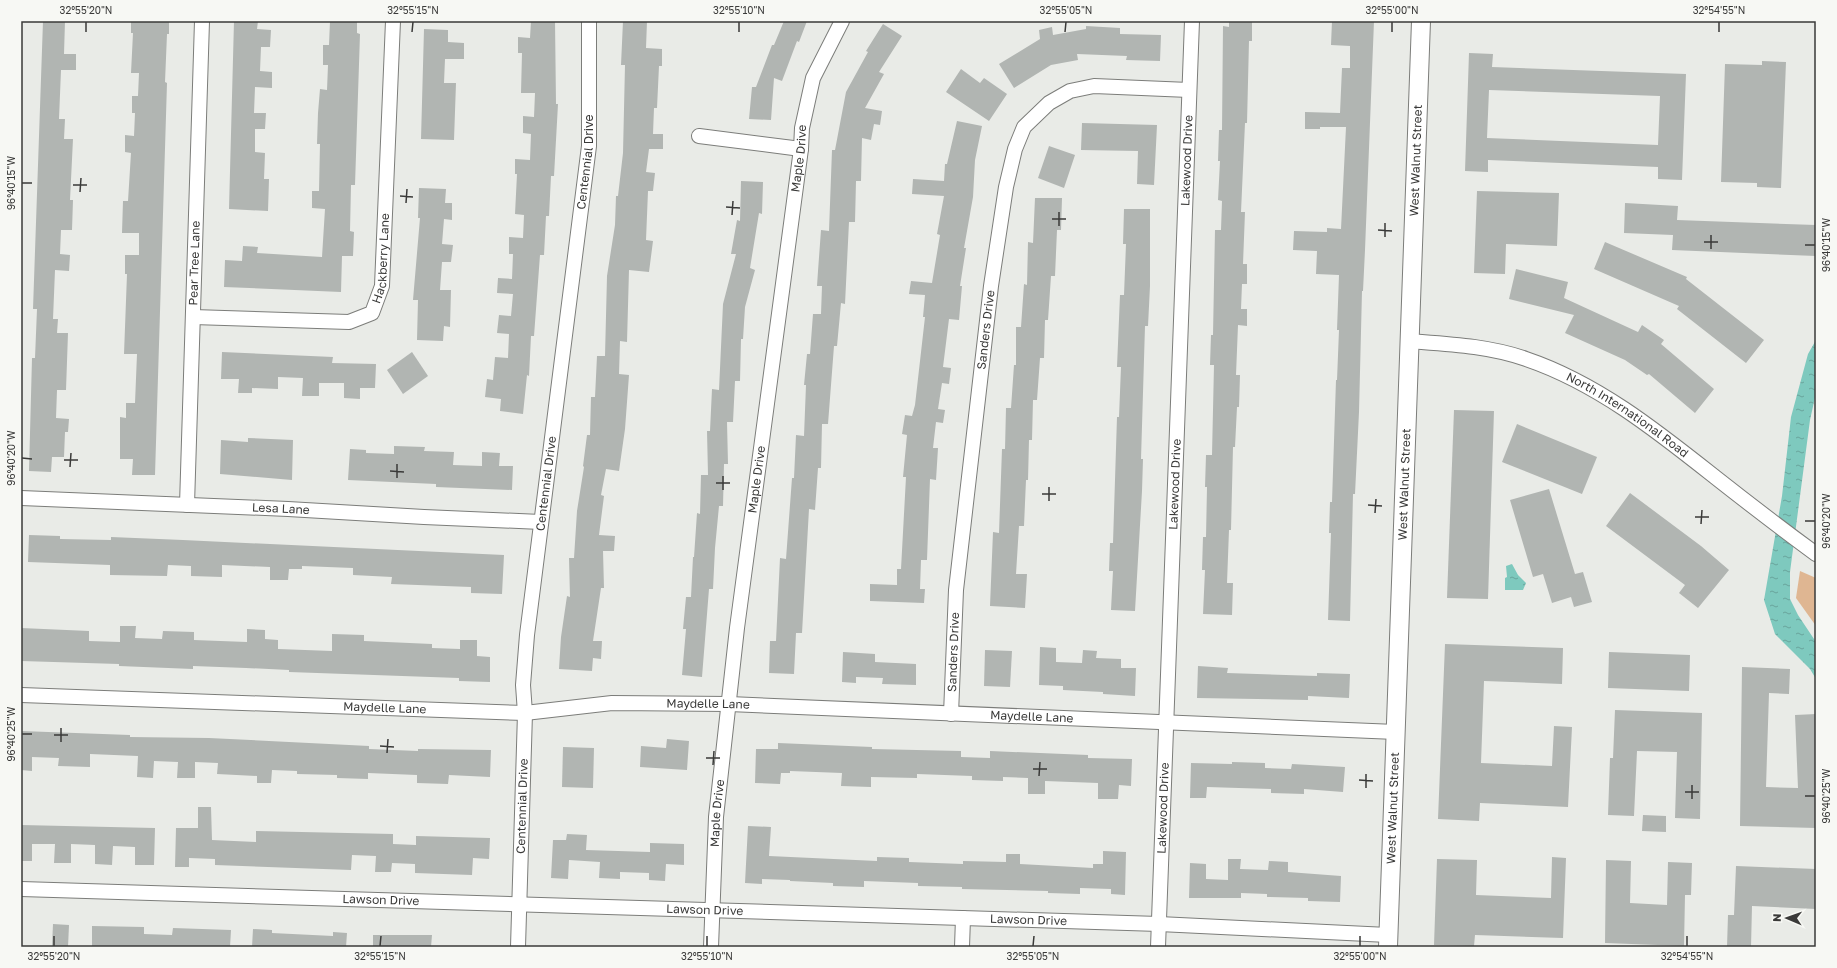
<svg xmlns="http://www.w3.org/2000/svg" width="1837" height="968" font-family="'Golos Text',sans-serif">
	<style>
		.park { fill: #dfb692 }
		.water { fill: url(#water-ripples) }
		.building { fill: #b1b5b2; fill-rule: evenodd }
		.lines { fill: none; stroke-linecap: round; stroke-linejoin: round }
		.minor-casing { stroke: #7c7d7a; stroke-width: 16 }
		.major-casing { stroke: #7c7d7a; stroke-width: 20 }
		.minor { stroke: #fff; stroke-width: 14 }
		.major { stroke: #fff; stroke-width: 18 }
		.ticks { fill: none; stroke: #3a3a39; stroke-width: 1.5 }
		.labels { text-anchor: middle; stroke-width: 4; stroke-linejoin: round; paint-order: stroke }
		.street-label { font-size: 12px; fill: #3a3a39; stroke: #f7f8f4 }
		.neatline { fill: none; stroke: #3a3a39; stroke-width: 1.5 }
		.ticks-label { font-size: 10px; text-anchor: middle; fill: #3a3a39 }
	</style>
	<defs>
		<pattern id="water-ripples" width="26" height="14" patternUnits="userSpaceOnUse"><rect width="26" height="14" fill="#7ec9be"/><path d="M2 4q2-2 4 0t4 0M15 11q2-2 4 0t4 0" fill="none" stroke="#68a49b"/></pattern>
	</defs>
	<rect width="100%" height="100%" fill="#e9ebe7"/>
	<!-- park -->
	<path class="park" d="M1800,571L1816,578V626L1796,598Z"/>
	<!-- water -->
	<g class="water">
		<path d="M1816,340V393L1810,420L1790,572V599L1798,615L1816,642V679L1810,669L1775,634L1764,600L1782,496L1791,417L1808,354Z"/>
		<path d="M1512,564L1518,575L1526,583L1523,590H1505V578L1507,577L1506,566Z"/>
	</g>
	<!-- building -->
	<g class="building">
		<path d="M43,21H65L64,54H76V70H61L59,119H65L64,139H73L70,200H73L72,230H61L60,254L70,255L69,271L55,270L53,319H58L57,333H68L66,390H57L56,418L69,419L68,432H65L64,457H52L51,472L29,471L32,358H35L37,309H33Z"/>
		<path d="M131,21H169V34H167L165,82L167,83L155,475H132L133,459H120V417L126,418V403H135L137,354H124L127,274H125V255H139V233H122L123,201H128L131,153L125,152V135L134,136L135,113H132V96H138L139,73H131L133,33H131Z"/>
		<path d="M234,21H258L257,29L271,30L270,47H261L260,71L272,72V88L255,87L254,113H266L265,129H255V152L265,153L264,179H269L268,211L229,209Z"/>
		<path d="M330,21H357V33L360,34L355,185H351L350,231L354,232L353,256H342L341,292L224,287L225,260L242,261L243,246L258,247L257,253L322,257L325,209L312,208V191H319L320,144H317L318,113L320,89L327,90L328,65H323V45H329Z"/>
		<path d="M531,21H555L556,104H558L554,176H551L549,216H546L544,255H540L534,336H531L529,376L527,375L523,414L500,411L501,399L485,397L487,379L493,380L495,357L508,358L509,334L497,333L499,315L511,316L513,294L497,293L498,278L512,279L513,254H509V237L523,238L524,215L515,214L517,174H515V159L530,160L531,134L523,133V116L534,117L535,93H521L522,53H518V37L530,38Z"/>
		<path d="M623,21H647L646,48L662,49V66H659L657,108H654L653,134H663V149H649L646,172L655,173L653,191H648L646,240L653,241L649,272L629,270L627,342L620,341L619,374L629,375L625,429L619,471L606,469L601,495L604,496L599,535L615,536L614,551H603L604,588H601L593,641H602L601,659L593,658L592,671L559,669L561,637L567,596L570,597L569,558H574L577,511L584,467L583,466L587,435H590L591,397H595L597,356H605L607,276L615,225L616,196H618L623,153L625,65H621Z"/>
		<path d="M784,21H807L799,42L797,41L782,81L774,78L771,120L749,119L752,87H756L772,45H774Z"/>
		<path d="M1229,21H1252V41H1249L1247,123H1245L1241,212H1245L1243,264H1247V284H1242L1241,309H1247V326L1238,325L1236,375H1240L1239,407H1237L1235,447H1233L1231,530H1229L1227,583H1233L1232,615L1203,614L1205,570H1202L1203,537H1206L1207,487H1205L1206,455H1212L1214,365H1210L1211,335H1213L1215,230H1221L1222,201L1218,200L1220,161H1218L1219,130H1222L1223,26L1229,27Z"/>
		<path d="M1332,21H1374L1365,250L1363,291H1362L1359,412L1355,494H1353L1350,621L1328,620L1331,533H1329L1330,502H1332L1336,380H1337L1339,330H1337L1339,275L1316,274L1317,251L1293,250L1294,231L1327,232V228L1341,229L1346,127H1320V129H1305V112L1340,113L1342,68H1350V46L1331,45Z"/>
		<path d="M883,24L902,36L879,72L884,74L865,108L882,111L880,125L874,124L871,140L862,138L861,181H856L855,222H849L845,304L841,303L837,346H834L828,424H822L821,468H818L815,510L809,509L802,633H796L794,674L769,673L770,641H776L780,558L786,559L792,478H794L796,435L804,436L806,385H804L807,354H810L813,314H821L822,286H817L818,271L821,230L829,231L832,150H835L846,92L868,52L866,51Z"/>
		<path d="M1086,26L1120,28V34L1161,35L1160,61L1126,60L1127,56L1077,54L1078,60L1051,65L1014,88L999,64L1040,39L1039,30L1052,27L1053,35L1086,29Z"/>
		<path d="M424,29L448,30V42L464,43V59H445L444,83H456L454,140L421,139Z"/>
		<path d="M1469,53L1493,54L1492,67L1686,74L1682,180L1658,179V167L1488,160V172L1465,171ZM1489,90L1660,96L1658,145L1487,138Z"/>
		<path d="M1762,61L1786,62L1781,188L1757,187V183L1721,182L1725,64L1762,65Z"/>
		<path d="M961,69L980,83L984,78L1007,94L989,121L946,92Z"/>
		<path d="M957,121L982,126L975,160L973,197L964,248H966L960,286H962L959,320L949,319L943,367L951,368L949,384L942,383L938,409L945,410L943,423L936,422L933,448H938L936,480L930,479L927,560H921L920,589H925L924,603L870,601V584L897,585V569H901L906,477H903L907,435L902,434L905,415L912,416L915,405L925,317H923L925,295L909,294L911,281L932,283L940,235L937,234L944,196L912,194L913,179L944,181L945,164H947Z"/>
		<path d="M1082,123L1157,125L1154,185L1137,184L1138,151L1081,150Z"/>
		<path d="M1049,146L1075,155L1064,188L1038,178Z"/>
		<path d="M741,181L763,182L762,214L759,213L750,268L755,270L745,307L743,339H741L740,381H735L733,422H727L728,464H724L723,506H719L715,548L713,589H709L702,677L682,675L686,629H683L686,597H691L693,557H694L697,513L700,514L701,475H708L707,431H710L712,389L719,390L723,304L736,254H731L737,220L740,221Z"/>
		<path d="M419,188L446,189L445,203H452V220L444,219L442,244L453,245L451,262H442L440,290H451L450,327L444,326L443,341L417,340L418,300H413L420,218H418Z"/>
		<path d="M1477,191L1559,193L1557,246L1506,244L1505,274L1474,273Z"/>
		<path d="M1035,198H1062L1061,230H1057L1055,276H1051L1048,320H1045L1044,358H1040L1037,400H1033L1032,440H1029L1028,480H1026L1024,526H1019L1016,574H1027L1025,608L990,606L993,532L999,533L1002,449H1005L1006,408H1011L1014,365H1016V327H1021L1024,284L1027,285L1028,242L1033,243Z"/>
		<path d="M1625,203L1678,206L1677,220L1816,225V256L1672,250L1673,235L1624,233Z"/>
		<path d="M1124,209H1150V286L1148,326H1145L1141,459H1143L1142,491L1135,611L1111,610L1113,571H1109L1110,543H1113L1117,417H1119L1121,367H1117L1120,295H1124L1126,244H1123Z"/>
		<path d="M1605,242L1687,277L1686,279L1764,340L1746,363L1677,309L1679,306L1594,269Z"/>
		<path d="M1516,269L1568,282L1564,298L1638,332L1642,325L1664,340L1661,344L1714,389L1695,413L1649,374L1647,375L1625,360L1565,333L1574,315L1509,299Z"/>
		<path d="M222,352L333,357L332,363L376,364L375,388H360V399L344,398V383H319V396H302L303,378L278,377V389L252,388V393H238L239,379H221Z"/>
		<path d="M412,352L428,376L403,394L387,370Z"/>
		<path d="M1454,410L1494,411L1488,599L1447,598Z"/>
		<path d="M1517,424L1597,457L1582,494L1502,462Z"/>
		<path d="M248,438L293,440L292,480L220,474L221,440L248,442Z"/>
		<path d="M394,446L425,447L424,451L454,452L453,465L482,466V452L500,453L499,466H513L512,490L436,487V484L348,480L350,449L366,450V453L394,454Z"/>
		<path d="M1549,489L1575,574L1583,572L1592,602L1574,607L1571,597L1552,603L1543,574L1533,577L1510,500Z"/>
		<path d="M1630,493L1701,546L1729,570L1698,608L1679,593L1685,585L1606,526Z"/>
		<path d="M29,535L60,536V539L111,540V537L183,540L504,555L502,594L471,593V587L391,584L392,577L353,575V568L302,566V569H289L288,580H270V567L222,565V577L191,576V566L168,565L167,576L110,575V565L28,562Z"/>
		<path d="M120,626H136L135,638L162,639L163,631L194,632V640L247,642V629L265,630V639L278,640V649L332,651V634L364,635V641L432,644V648L460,649V640H477V656L490,657V682L459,681V678L289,672V670L246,668L193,666V669L119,666V664L21,661V628L89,631V641L120,642Z"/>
		<path d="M1445,644L1563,648L1562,684L1484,681L1481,763L1552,766L1554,726L1572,727L1568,807L1480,803L1479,821L1438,819Z"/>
		<path d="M1040,647L1056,648V662L1082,663L1083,650L1097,651L1096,658L1121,659V668H1136L1135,696L1103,694V692L1063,690V686L1039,685Z"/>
		<path d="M985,650L1012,651L1010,687L984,686Z"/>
		<path d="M843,652L875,654V662L916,664V685L882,684L883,678L856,677V683L842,682Z"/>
		<path d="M1609,652L1690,655L1689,691L1608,688Z"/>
		<path d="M1198,666L1228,668L1227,673L1317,676V673L1350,674L1349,698L1308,696V700L1197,698Z"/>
		<path d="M1742,667L1790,669L1789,694L1769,693L1766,787L1798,788L1795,715L1816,714V828L1740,826Z"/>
		<path d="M1615,710L1702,713L1700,819L1675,818L1677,752L1637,751L1634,816L1608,815L1610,758H1613Z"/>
		<path d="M21,731L130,735V737L209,738L369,746V749L418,751V749L491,750L490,777L449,775L448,784L417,783V775L368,773V779L337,778V775L297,774V771L272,770L271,783H257V776L217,774L218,763L195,762V778H177L178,762L154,761L153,778L137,777L138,756L90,754V767L58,766L59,758L32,757V771L21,770Z"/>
		<path d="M667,739L689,741L687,770L640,767L641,746L666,748Z"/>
		<path d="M778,743L872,747V749L961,751V757L990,758V751L1088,755V758L1132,759L1131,786L1119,785L1118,799H1098V783L1045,781V794H1028V778L1003,777V781L972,780V776L917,774V778L871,777V787L841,786L842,773L790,771V773H781L780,784L755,783L756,749H778Z"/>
		<path d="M563,747L594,748L593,788L562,787Z"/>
		<path d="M1232,762L1265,763V768L1291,769L1292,764L1345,767L1343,792L1304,789V794L1271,793V789L1207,787L1206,798H1190L1191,763L1232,764Z"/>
		<path d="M198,807H211L212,840L256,842V831L393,834V844L416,845V836L490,838L489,859L473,858L472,875L415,873V864L392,863L391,872H375L376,856L352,855L351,870L215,865V859L189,858V867H175L176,828H198Z"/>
		<path d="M1643,815L1666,816V832L1642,831Z"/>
		<path d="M21,825L155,828L154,865H135V847L113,846L112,865L95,864V845L71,844V863H54L55,844H32V861H21Z"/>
		<path d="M748,826L771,827L769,856L877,861V857L909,858V862L963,864V861L1006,862V854H1020V864L1093,868V864H1103V851L1126,852L1125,895L1111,894V889L1080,888V894L1048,893V891L962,889V887L918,886V883L864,881V887L833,886V883L790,881V880L762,879V884L745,883Z"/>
		<path d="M567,834L587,835L586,850L650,852V843L684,844V865L666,864L665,881L649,880V873L620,872V879L599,878L600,862L569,860L568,879L551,878L553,840H566Z"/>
		<path d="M1552,857L1566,858L1563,938L1475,935L1474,946L1434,945L1437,859L1477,860L1476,895L1551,898Z"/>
		<path d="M1228,859H1241L1240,869L1268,870L1269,861L1288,862V872L1341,876L1340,902L1308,901V898L1267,897V894L1241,893V898H1189L1190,863L1206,864V879L1228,880Z"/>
		<path d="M1606,860L1631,861L1630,903L1667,905L1668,862L1692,863L1691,895H1685L1684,946L1605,943Z"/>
		<path d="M1736,866L1816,869V909L1752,906L1751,947H1727L1728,915H1734Z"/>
		<path d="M53,924L69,925L68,947H52Z"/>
		<path d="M92,926L144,927V934L172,935L173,928L231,930L230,947H92Z"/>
		<path d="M253,929L272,930V933L333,936V932L347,933L346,947H252Z"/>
		<path d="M373,935H432L431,947H373Z"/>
	</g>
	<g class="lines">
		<defs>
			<g id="minor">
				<path d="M699,136L801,149"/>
				<path id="s1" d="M193,317L349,322L372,313L382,286L393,21"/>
				<path id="s2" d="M1410,341C1448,344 1490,346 1526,359C1597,383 1657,431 1715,477C1748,503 1782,529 1816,554"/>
				<path id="s3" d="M21,498L288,509L424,517L541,522"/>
				<path id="s4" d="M187,505L202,21"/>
				<path id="s5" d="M21,695L525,713L612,703L729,704L1396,732"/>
				<path id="s6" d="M951,714L956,590L991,286L1006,187L1015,149L1024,127L1049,103L1070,91L1094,86L1189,90"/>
				<path id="s7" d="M21,889L1159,924L1388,935"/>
				<path id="s8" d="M518,947L525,713L523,685L527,635L589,146V21"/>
				<path id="s9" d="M711,947L716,817L737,628L801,149L802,128L813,78L842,21"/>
				<path d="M962,947L963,918"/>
				<path id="s10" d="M1158,947L1192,21"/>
			</g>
			<g id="major">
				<path id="s11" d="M1388,947L1421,21"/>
			</g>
		</defs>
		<!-- minor casing -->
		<use href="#minor" class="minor-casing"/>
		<!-- major casing -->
		<use href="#major" class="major-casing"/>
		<!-- minor -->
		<use href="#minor" class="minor"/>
		<!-- major -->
		<use href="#major" class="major"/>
	</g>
	<!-- ticks -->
	<path class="ticks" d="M86,32V22M412,32L413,22M739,32V22M1065,32L1066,22M1392,32V22M1719,32V22M22,183H32M73,185H87M80,192L81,178M400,196L413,197M406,203L407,189M726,207L740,208M732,215L733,201M1052,219H1066M1059,226V212M1378,230L1392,231M1385,237V223M1704,242H1718M1805,245H1815M1711,249V235M22,458L32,459M64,460H78M70,467L71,453M390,471L404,472M397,478V464M716,483H730M723,490V476M1042,494H1056M1049,501V487M1368,505L1382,506M1375,513L1376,499M1695,517H1709M1805,521H1815M1701,524L1702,510M22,734H32M54,735H68M61,742V728M380,746L394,747M387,753L388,739M706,758H720M713,765L714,751M1033,769H1047M1039,776L1040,762M1359,780L1373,781M1366,788V774M1685,792H1699M1805,796H1815M1692,799V785M54,946V936M380,946L381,936M707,946V936M1033,946L1034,936M1360,946V936M1687,946V936"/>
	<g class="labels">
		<!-- street labels -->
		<g class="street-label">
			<text dy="4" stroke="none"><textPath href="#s9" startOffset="794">Maple Drive</textPath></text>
			<text dy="4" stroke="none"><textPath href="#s10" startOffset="787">Lakewood Drive</textPath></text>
			<text dy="4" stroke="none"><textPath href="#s11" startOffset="787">West Walnut Street</textPath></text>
			<text dy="4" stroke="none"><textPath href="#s8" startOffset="789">Centennial Drive</textPath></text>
			<text dy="4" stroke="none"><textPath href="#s1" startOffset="237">Hackberry Lane</textPath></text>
			<text dy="4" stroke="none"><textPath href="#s4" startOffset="242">Pear Tree Lane</textPath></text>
			<text dy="4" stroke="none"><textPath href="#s6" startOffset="386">Sanders Drive</textPath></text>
			<text dy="4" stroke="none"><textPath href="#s2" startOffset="234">North International Road</textPath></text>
			<text dy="4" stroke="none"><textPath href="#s9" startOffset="470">Maple Drive</textPath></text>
			<text dy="4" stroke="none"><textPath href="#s8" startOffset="465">Centennial Drive</textPath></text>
			<text dy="4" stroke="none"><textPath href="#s10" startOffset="463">Lakewood Drive</textPath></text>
			<text dy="4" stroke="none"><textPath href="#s11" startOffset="463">West Walnut Street</textPath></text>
			<text dy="4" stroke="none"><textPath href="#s3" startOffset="260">Lesa Lane</textPath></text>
			<text dy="4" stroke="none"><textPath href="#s6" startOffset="62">Sanders Drive</textPath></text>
			<text dy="4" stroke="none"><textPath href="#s5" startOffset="688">Maydelle Lane</textPath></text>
			<text dy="4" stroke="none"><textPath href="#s5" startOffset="364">Maydelle Lane</textPath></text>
			<text dy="4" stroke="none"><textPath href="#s5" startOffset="1012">Maydelle Lane</textPath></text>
			<text dy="4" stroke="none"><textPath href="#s8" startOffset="141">Centennial Drive</textPath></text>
			<text dy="4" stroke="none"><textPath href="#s10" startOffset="139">Lakewood Drive</textPath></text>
			<text dy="4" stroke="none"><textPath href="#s11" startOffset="139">West Walnut Street</textPath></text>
			<text dy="4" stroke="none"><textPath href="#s9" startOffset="134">Maple Drive</textPath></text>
			<text dy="4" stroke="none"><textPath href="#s7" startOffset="360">Lawson Drive</textPath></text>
			<text dy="4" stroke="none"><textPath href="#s7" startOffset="684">Lawson Drive</textPath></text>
			<text dy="4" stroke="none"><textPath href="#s7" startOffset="1008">Lawson Drive</textPath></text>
		</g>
	</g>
	<!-- border -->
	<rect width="1837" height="968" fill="none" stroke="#f7f8f4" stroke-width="44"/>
	<!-- north arrow -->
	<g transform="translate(1787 918) rotate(272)" stroke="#f7f8f4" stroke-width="3" paint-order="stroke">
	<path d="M0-3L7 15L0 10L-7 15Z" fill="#3a3a39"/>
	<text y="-6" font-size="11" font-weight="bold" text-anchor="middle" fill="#3a3a39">N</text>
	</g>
	<rect x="22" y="22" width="1793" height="924" class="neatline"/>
	<g class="ticks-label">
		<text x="86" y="14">32°55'20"N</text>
		<text x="413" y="14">32°55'15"N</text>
		<text x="739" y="14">32°55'10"N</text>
		<text x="1066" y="14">32°55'05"N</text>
		<text x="1392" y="14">32°55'00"N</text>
		<text x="1719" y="14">32°54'55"N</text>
		<text transform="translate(11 183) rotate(-90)" y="4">96°40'15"W</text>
		<text transform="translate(1826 245) rotate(-90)" y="4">96°40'15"W</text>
		<text transform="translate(11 458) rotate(-90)" y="4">96°40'20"W</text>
		<text transform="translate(1826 521) rotate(-90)" y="4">96°40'20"W</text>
		<text transform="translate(11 734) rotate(-90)" y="4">96°40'25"W</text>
		<text transform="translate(1826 796) rotate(-90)" y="4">96°40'25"W</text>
		<text x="54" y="960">32°55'20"N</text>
		<text x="380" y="960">32°55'15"N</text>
		<text x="707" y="960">32°55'10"N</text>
		<text x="1033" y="960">32°55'05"N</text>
		<text x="1360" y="960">32°55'00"N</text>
		<text x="1687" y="960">32°54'55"N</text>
	</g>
</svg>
